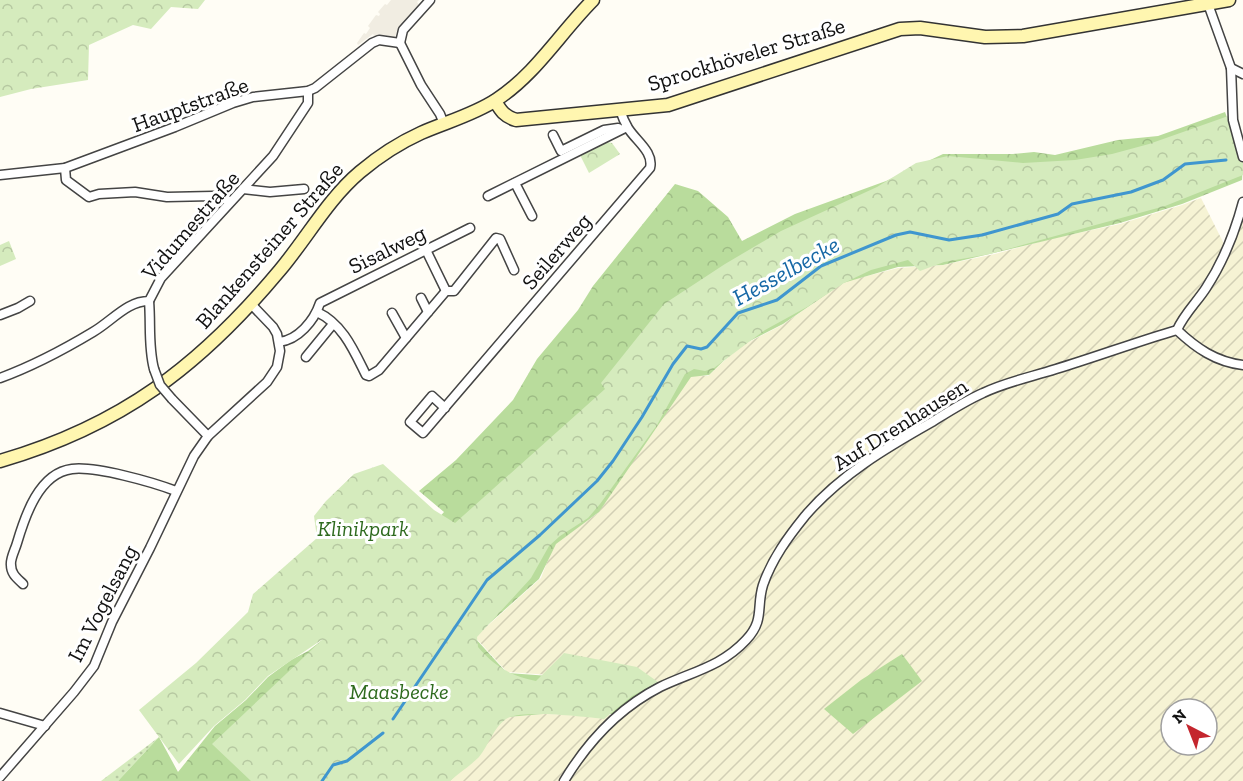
<svg xmlns="http://www.w3.org/2000/svg" width="1243" height="781" font-family="'Zilla Slab',serif">
	<style>
		.farmland { fill: url(#farmland-furrows); fill-rule: evenodd }
		.grass { fill: url(#grass-dots) }
		.forest { fill: url(#forest-crowns) }
		.park { fill: url(#park-crowns) }
		.plaza { fill: #f1ede2 }
		.lines { fill: none; stroke-linecap: round; stroke-linejoin: round }
		.stream { stroke: #3f96cf; stroke-width: 3 }
		.street-casing { stroke: #444; stroke-width: 11 }
		.secondary-casing { stroke: #333; stroke-width: 15 }
		.street { stroke: #fff; stroke-width: 8 }
		.secondary { stroke: #fff6b0; stroke-width: 12 }
		.street-bridge-casing { stroke: #444; stroke-width: 11; stroke-linecap: butt }
		.street-bridge { stroke: #fff; stroke-width: 8 }
		.labels { text-anchor: middle; stroke-width: 6; stroke-linejoin: round; paint-order: stroke }
		.street-label { font-size: 22px; fill: #111; stroke: #fff }
		.park-label { font-size: 22px; font-style: italic; fill: #2f6b1f; stroke: #fff }
		.water-label { font-size: 24px; font-style: italic; fill: #1768a6; stroke: #fff }
	</style>
	<defs>
		<pattern id="farmland-furrows" width="10" height="10" patternUnits="userSpaceOnUse" patternTransform="scale(1.5)"><rect width="10" height="10" fill="#f6f3d4"/><path d="M-1 1l2-2M0 10L10 0M9 11l2-2" fill="none" stroke="#d2cfb5"/></pattern>
		<pattern id="grass-dots" width="8" height="8" patternUnits="userSpaceOnUse" patternTransform="scale(1.5)"><rect width="8" height="8" fill="#d5ebbd"/><path d="M2 2h.1M6 6h.1" fill="none" stroke="#b6c8a1" stroke-width="1.8" stroke-linecap="round"/></pattern>
		<pattern id="forest-crowns" width="20" height="18" patternUnits="userSpaceOnUse" patternTransform="scale(1.5)"><rect width="20" height="18" fill="#b9dc9c"/><path d="M2 6a3 3 0 1 1 6 0M12 15a3 3 0 1 1 6 0" fill="none" stroke="#9ebc85"/></pattern>
		<pattern id="park-crowns" width="20" height="18" patternUnits="userSpaceOnUse" patternTransform="scale(1.5)"><rect width="20" height="18" fill="#d5ebbd"/><path d="M2 6a3 3 0 1 1 6 0M12 15a3 3 0 1 1 6 0" fill="none" stroke="#b6c8a1"/></pattern>
	</defs>
	<rect width="100%" height="100%" fill="#fffdf5"/>
	<!-- farmland -->
	<g class="farmland">
		<path d="M1201,198L1224,244L1206,283L1175,323L1160,332L1016,377L859,463L773,555L756,619L745,637L725,656L661,683L507,672L475,637L541,578L554,544L598,513L691,375L708,376L739,347L782,325L844,282L898,268L943,265L995,254L1050,239L1120,224L1182,205Z"/>
		<path d="M1243,216V362L1209,352L1186,335L1183,327L1188,316L1210,290L1218,276Z"/>
		<path d="M1171,334L1243,367V781H567L573,771L609,726L648,696L728,659L753,639L759,627L765,587L778,558L806,518L842,482L885,452L984,395ZM1171,709H1207V745H1171Z"/>
		<path d="M542,714L614,715L561,781H436L497,718Z"/>
	</g>
	<!-- grass -->
	<path class="grass" d="M159,737L118,781H101Z"/>
	<!-- forest -->
	<g class="forest">
		<path d="M1225,112L1243,162L1242,180L1182,204L1120,223L943,265L898,267L843,283L783,324L738,347L709,375L691,377L599,512L556,544L539,579L474,637L507,673L660,684L616,714H543L497,718L435,781H118L159,737L178,772L215,726L246,700L268,677L291,660L308,651L325,638L344,616L366,599L444,512L419,491L456,460L513,400L537,359L578,310L593,286L675,184L698,191L728,217L742,241L795,214L886,181L943,154H1013L1034,152L1055,155L1118,140L1158,136Z"/>
		<path d="M902,654L922,681L853,734L824,709L861,680Z"/>
	</g>
	<!-- park -->
	<g class="park">
		<path d="M0,0H205L198,9L171,7L151,29L133,25L89,45L88,80L31,89L0,97Z"/>
		<path d="M1234,114L1243,144V175L1165,206L990,254L944,262L920,271L908,260L871,270L844,283L807,307L765,330L714,368L705,371L694,369L685,374L657,425L600,504L588,518L560,536L549,546L531,578L477,637L478,647C494,666 511,676 536,681L564,653L637,667L658,682L632,696L604,719C584,717 521,709 506,719C493,728 489,745 479,757C470,766 459,773 450,781H251L212,744L323,639L268,676L245,700L214,726L179,764L139,710L196,663L248,612L253,594L317,538L314,516L326,501L354,474L383,464L434,510L455,523L605,389L601,383L664,304L725,264L781,231L877,187L916,163L948,156L1023,163L1075,160L1112,154L1149,144Z"/>
		<path d="M607,142L612,143L620,154L589,173L580,155Z"/>
		<path d="M9,241L16,259L0,266V245Z"/>
	</g>
	<!-- plaza -->
	<path class="plaza" d="M391,0H419L417,2L419,5L398,28L395,37L378,34L375,37L373,34L358,45L357,43L364,33L366,34L370,28L368,26L376,15L379,16L380,14L378,12L385,4L387,5Z"/>
	<g class="lines">
		<!-- stream -->
		<g class="stream">
			<path d="M393,719L487,580L540,535L597,481L613,461L642,417L673,364L687,346L701,349L707,347L738,313L777,300L821,266L896,235L910,232L949,240L982,235L1058,214L1072,204L1131,192L1163,180L1185,164L1226,160"/>
			<path d="M322,781L333,765L347,761L383,733"/>
		</g>
		<defs>
			<g id="street">
				<path d="M1208,4L1231,68L1243,74"/>
				<path d="M400,43L421,85L440,114L444,124"/>
				<path d="M400,43L403,30L430,0"/>
				<path d="M1231,68L1233,120L1243,157"/>
				<path d="M553,135L561,151L604,130L618,128"/>
				<path d="M65,168L66,180L89,197L99,194L135,192L167,197L213,196L230,201"/>
				<path d="M0,175L65,168L175,127L233,103L253,97L308,91L315,88L372,43L379,40L400,43"/>
				<path d="M515,183L532,216"/>
				<path d="M243,189L270,192L304,189"/>
				<path d="M488,196L627,127"/>
				<path d="M426,250L446,291"/>
				<path d="M421,298L428,312"/>
				<path d="M149,301C151,324 148,346 154,369"/>
				<path d="M317,312C343,324 354,351 366,375L369,376L379,370L446,291H454L496,238L500,239L514,270"/>
				<path d="M392,313L406,338"/>
				<path d="M0,315L18,308L30,301"/>
				<path d="M1177,330C1196,348 1216,362 1243,365"/>
				<path d="M279,342C298,340 314,321 320,303L470,228"/>
				<path d="M306,357L333,324"/>
				<path d="M0,378C33,366 63,350 93,332C112,321 127,301 149,301L161,278L273,156L308,103V91"/>
				<path d="M172,399L208,436"/>
				<path d="M445,408L432,396L410,422L423,433L650,168C654,152 636,141 628,128C625,123 622,116 620,110"/>
				<path d="M23,584C17,578 11,574 11,565C10,559 15,550 17,543C25,516 39,473 72,469C96,466 152,482 176,491"/>
				<path d="M0,713L45,726"/>
				<path d="M0,777L74,692L94,666L112,622L150,548L194,456L208,436L267,382L277,367L280,351L277,334L273,327L251,304"/>
				<path d="M564,781C587,743 619,708 660,687C691,672 721,667 746,640C765,620 756,607 763,585C772,559 788,537 805,516C840,475 886,448 932,422C948,412 965,401 983,393C1006,382 1031,377 1056,369C1096,357 1136,342 1177,330C1184,314 1197,302 1206,288C1223,262 1235,232 1243,202"/>
			</g>
			<g id="secondary">
				<path d="M495,101C501,111 504,116 516,120L668,105L900,29L920,28L985,37L1023,36L1229,0"/>
				<path d="M0,461C121,426 200,366 280,270C307,238 328,199 360,172C379,156 399,143 421,133C446,122 473,115 496,100C536,74 560,33 593,0"/>
			</g>
		</defs>
		<!-- street casing -->
		<use href="#street" class="street-casing"/>
		<!-- secondary casing -->
		<use href="#secondary" class="secondary-casing"/>
		<!-- street -->
		<use href="#street" class="street"/>
		<!-- secondary -->
		<use href="#secondary" class="secondary"/>
		<defs>
			<path id="street-bridge" d="M154,369L160,385L172,399"/>
		</defs>
		<!-- street-bridge casing -->
		<use href="#street-bridge" class="street-bridge-casing"/>
		<!-- street-bridge -->
		<use href="#street-bridge" class="street-bridge"/>
	</g>
	<g class="labels">
		<!-- street labels -->
		<g class="street-label">
			<text transform="translate(746 54) rotate(-17)" y="8">Sprockhöveler Straße</text>
			<text transform="translate(190 104) rotate(-20)" y="8">Hauptstraße</text>
			<text transform="translate(190 225) rotate(-49)" y="8">Vidumestraße</text>
			<text transform="translate(269 245) rotate(-49)" y="8">Blankensteiner Straße</text>
			<text transform="translate(387 249) rotate(-26)" y="8">Sisalweg</text>
			<text transform="translate(556 251) rotate(-49)" y="8">Seilerweg</text>
			<text transform="translate(900 424) rotate(-32)" y="8">Auf Drenhausen</text>
			<text transform="translate(102 603) rotate(-63)" y="8">Im Vogelsang</text>
		</g>
		<!-- park labels -->
		<g class="park-label">
			<text x="363" y="536">Klinikpark</text>
			<text x="399" y="699">Maasbecke</text>
		</g>
		<!-- water labels -->
		<g class="water-label">
			<text transform="translate(786 271) rotate(-29)" y="8">Hesselbecke</text>
		</g>
	</g>
	<!-- north arrow -->
	<g transform="translate(1189 727) rotate(318)"><circle r="28" fill="#ffffff" stroke="#a0a0a0" stroke-width="1.5"/>
	<path d="M0-4.5L10 22L0 15L-10 22Z" fill="#c4262e"/>
	<text y="-9" font-size="16" font-weight="bold" text-anchor="middle" fill="#111111">N</text>
	</g>
</svg>
